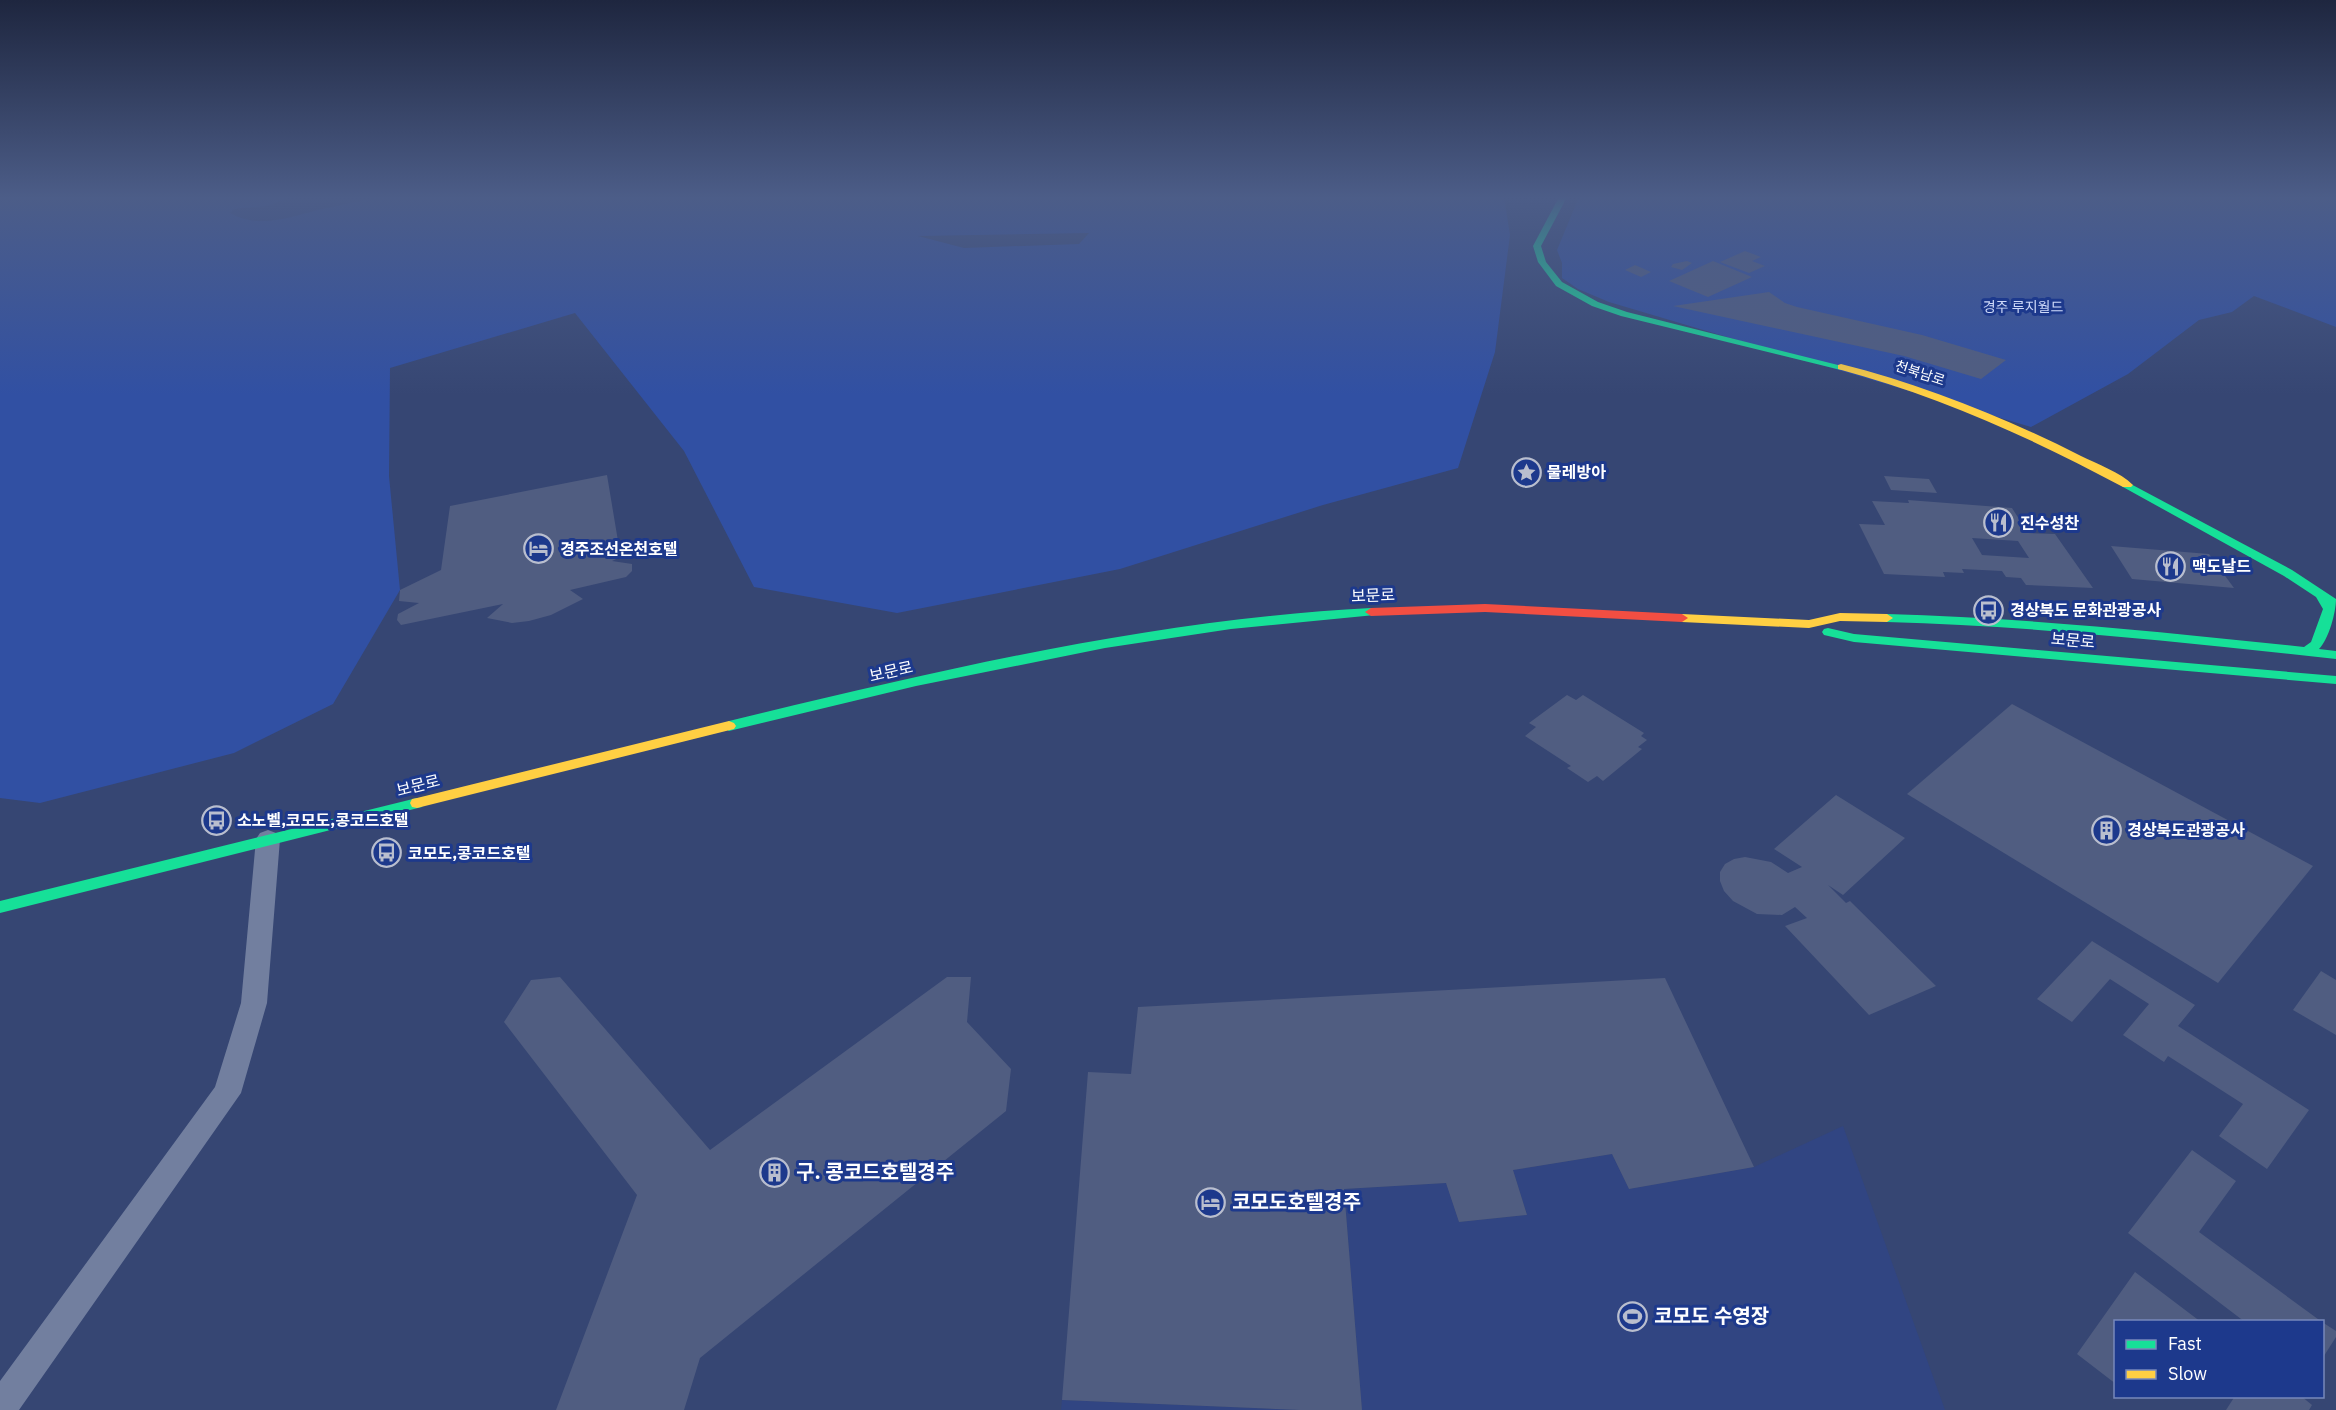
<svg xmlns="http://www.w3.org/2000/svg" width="2336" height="1410" font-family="'IBM Plex Sans','Noto Sans KR',sans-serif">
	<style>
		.green { fill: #3150a3; fill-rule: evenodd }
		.water { fill: #314582 }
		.building { fill: #505d81; fill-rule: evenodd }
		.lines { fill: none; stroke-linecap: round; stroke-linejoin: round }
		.street { fill: #727f9f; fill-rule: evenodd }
		.fast { fill: #16e098; fill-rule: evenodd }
		.slow { fill: #ffcf43; fill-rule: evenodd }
		.jam { fill: #f24e42; fill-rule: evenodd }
		.labels { text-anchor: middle; stroke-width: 6; stroke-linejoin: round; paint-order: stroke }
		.far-park-label { font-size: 14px; fill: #cfdaf9; stroke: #1d398c }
		.far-street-label { font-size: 14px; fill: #fff; stroke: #1d398c }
		.poi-label { font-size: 16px; font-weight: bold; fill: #fff; stroke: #1d398c; text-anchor: start }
		.street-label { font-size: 16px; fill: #fff; stroke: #1d398c }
		.near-poi-label { font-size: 20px; font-weight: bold; fill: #fff; stroke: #1d398c; text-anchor: start }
	</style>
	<rect width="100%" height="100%" fill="#364673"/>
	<!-- green -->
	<g class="green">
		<path d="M0,197H1504L1510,235L1495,352L1458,468L1323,505L1120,569L897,613L754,587L684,451L575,313L390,368L389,476L400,590L333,704L234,753L40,803L0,798ZM1089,233L1079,244L964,248L918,236Z"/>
		<path d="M1579,197H2336V327L2254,296L2232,312L2199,320L2128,374L2031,427L1609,302L1578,289L1562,278V263L1557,250Z"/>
	</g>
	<!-- water -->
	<g class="water">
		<path d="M291,197H378C360,201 341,205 322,209C293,216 259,230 230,213L234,209L267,206Z"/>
		<path d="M1843,1126L1945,1410H1362L1344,1189L1446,1183L1459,1222L1527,1215L1513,1170L1612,1154L1629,1189L1754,1167Z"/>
		<path d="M1062,1400L1300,1410H1061Z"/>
	</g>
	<!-- building -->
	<g class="building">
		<path d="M1745,251L1761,257L1752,261L1765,266L1749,273L1720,262Z"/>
		<path d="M1687,261L1692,263L1682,270L1671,267L1673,264Z"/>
		<path d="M1713,261L1752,277L1708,297L1669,281Z"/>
		<path d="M1635,265L1651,272L1641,277L1625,270Z"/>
		<path d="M1769,292L1785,303L1797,307L1922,335L2006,360L1981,379L1904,356L1673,306Z"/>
		<path d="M607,475L618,541L638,542L637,547L631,552L612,561L632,564V571L626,577L570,590L583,599L551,615L529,621L512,623L487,618L503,604L401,625L397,620L398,614L419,603L399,601L400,590L441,570L450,506Z"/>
		<path d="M1884,476L1929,479L1937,493L1891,490Z"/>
		<path d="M1908,500L2012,508L2028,533L2055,534L2093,588L2026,585L2021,578L2006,577L2002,571L1962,569L1964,573L1943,572L1945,577L1884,574L1859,524L1885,525L1872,501L1909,503ZM1972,538L2018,541L2029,558L1982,555Z"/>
		<path d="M2111,546L2209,554L2234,588L2132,579Z"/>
		<path d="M1567,695L1576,700L1583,695L1644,733L1641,736L1647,740L1638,747L1642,749L1603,781L1597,776L1588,782L1567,768L1571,766L1525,736L1536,727L1529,723Z"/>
		<path d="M2012,704L2313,866L2218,983L1907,794Z"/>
		<path d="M1836,795L1905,838L1843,895L1828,885L1846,903L1850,901L1936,986L1869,1015L1785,926L1807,918L1795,907L1782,915L1757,914L1733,901L1724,891L1720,881V872L1725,864L1734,859L1745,857L1771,862L1788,873L1802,867L1774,849Z"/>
		<path d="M2092,941L2195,1005L2178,1026L2309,1110L2267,1169L2219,1136L2243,1104L2168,1056L2164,1062L2123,1035L2149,1004L2110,979L2072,1022L2037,999Z"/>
		<path d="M2321,971L2336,980V1035L2293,1010Z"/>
		<path d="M560,977L710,1150L947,977H971L967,1022L1011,1069L1006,1111L700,1358L684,1410H556L637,1195L504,1022L531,980Z"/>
		<path d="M1665,978L1754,1167L1629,1189L1612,1154L1513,1170L1527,1215L1459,1222L1446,1183L1344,1189L1362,1410H1300L1062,1400L1088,1072L1131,1074L1138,1007Z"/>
		<path d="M2192,1150L2236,1181L2199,1232L2322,1322H2245L2128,1233Z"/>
		<path d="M2135,1272L2201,1322H2116V1384L2077,1354Z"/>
		<path d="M2322,1322L2336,1331V1337L2322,1359Z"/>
		<path d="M2235,1396H2301L2312,1405L2309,1410H2226Z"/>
	</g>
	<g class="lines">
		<!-- street -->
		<path class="street" d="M268,830L276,833L280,839L267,1003L241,1093L19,1410H0V1381L215,1087L241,1003L256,839L260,833Z"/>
		<!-- fast -->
		<g class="fast">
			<path d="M1559,197H1567L1541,246L1546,262L1562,282L1598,302L1627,312L1846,367L1841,370L1621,316L1592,306L1556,286L1538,262L1533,246Z"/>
			<path d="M2127,482L2292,570L2336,599C2336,612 2329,639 2319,649L2336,651V659C2187,643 2037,626 1887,622L1881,618L1887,614C2027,618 2165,632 2304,647L2311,642L2323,609L2316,597L2284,576L2123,487L2121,485Z"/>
			<path d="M1371,608L1377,612L1375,615L1231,629L1105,648L916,686L729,731L722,726L729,721C940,670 1154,619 1371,608Z"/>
			<path d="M1828,628L1854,634L2336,676V684L1854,642L1824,635L1822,632L1824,629Z"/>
			<path d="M417,798L422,799L424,803L422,807L0,913V901Z"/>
		</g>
		<!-- slow -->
		<g class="slow">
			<path d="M1841,364C1924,385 2004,417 2081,456C2097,464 2120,472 2133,485L2131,487H2123C2032,438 1938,396 1838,369V365Z"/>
			<path d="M1840,613L1887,614L1893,618L1887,622L1840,621L1809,628L1682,622L1676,618L1682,614L1809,620Z"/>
			<path d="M729,721L734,723L736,726L734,729L417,808L412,807L410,803L412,799L417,798Z"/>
		</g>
		<!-- jam -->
		<path class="jam" d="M1485,604L1682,614L1688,618L1682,622L1485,612L1371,616L1365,612L1371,608Z"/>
	</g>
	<!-- sky -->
	<linearGradient id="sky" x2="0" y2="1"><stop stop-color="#1e263f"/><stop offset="0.5" stop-color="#4c5d88"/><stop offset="1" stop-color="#4c5d88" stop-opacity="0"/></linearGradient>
	<rect width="2336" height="395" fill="url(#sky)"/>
	<!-- icons -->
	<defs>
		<symbol id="sight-ring" viewBox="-11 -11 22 22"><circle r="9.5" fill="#1d398c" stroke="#b9bece" stroke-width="1.5"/><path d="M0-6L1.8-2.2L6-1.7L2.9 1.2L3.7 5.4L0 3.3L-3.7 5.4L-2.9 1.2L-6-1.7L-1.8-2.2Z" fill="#b9bece"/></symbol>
		<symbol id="restaurant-ring" viewBox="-11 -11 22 22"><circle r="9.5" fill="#1d398c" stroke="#b9bece" stroke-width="1.5"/><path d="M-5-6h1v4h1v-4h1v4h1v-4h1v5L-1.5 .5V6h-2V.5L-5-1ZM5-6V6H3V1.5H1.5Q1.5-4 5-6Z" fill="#b9bece"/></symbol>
		<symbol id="hotel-ring" viewBox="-11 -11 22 22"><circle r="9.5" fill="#1d398c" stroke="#b9bece" stroke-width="1.5"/><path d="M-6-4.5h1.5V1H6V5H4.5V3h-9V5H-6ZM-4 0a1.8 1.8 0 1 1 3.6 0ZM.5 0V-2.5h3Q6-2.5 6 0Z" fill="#b9bece"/></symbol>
		<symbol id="bus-ring" viewBox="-11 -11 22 22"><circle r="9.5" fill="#1d398c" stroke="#b9bece" stroke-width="1.5"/><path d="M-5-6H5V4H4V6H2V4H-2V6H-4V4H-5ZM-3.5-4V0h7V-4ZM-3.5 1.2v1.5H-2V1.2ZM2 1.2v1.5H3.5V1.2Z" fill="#b9bece"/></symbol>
		<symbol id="building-ring" viewBox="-11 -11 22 22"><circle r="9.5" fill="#1d398c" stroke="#b9bece" stroke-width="1.5"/><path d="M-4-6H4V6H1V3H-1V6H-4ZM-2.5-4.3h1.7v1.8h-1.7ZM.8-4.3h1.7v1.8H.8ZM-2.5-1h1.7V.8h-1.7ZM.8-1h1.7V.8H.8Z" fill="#b9bece"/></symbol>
		<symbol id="stadium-ring" viewBox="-11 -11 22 22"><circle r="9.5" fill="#1d398c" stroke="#b9bece" stroke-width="1.5"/><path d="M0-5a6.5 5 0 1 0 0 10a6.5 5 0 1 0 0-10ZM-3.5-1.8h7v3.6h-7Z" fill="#b9bece"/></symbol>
	</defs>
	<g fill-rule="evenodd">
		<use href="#sight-ring" x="1510" y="456" width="33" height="33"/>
		<use href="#restaurant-ring" x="1982" y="506" width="33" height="33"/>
		<use href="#hotel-ring" x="522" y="532" width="33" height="33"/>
		<use href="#restaurant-ring" x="2154" y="550" width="33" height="33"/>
		<use href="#bus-ring" x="1972" y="594" width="33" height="33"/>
		<use href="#bus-ring" x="200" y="804" width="33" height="33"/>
		<use href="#building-ring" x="2090" y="814" width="33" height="33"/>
		<use href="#bus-ring" x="370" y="836" width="33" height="33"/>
		<use href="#building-ring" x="758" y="1156" width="33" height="33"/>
		<use href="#hotel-ring" x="1194" y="1186" width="33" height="33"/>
		<use href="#stadium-ring" x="1616" y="1300" width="33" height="33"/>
	</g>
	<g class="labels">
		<!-- far-park labels -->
		<g class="far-park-label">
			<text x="2023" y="312">경주 루지월드</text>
		</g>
		<!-- far-street labels -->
		<g class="far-street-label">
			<text transform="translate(1920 373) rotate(18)" y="5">천북남로</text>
		</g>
		<!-- poi labels -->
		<g class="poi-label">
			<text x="1547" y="478">물레방아</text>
			<text x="2020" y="529">진수성찬</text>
			<text x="560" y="555">경주조선온천호텔</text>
			<text x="2192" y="572">맥도날드</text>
			<text x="2010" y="616">경상북도 문화관광공사</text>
			<text x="237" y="826">소노벨,코모도,콩코드호텔</text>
			<text x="2127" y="836">경상북도관광공사</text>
			<text x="408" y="859">코모도,콩코드호텔</text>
		</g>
		<!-- street labels -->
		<g class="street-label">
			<text transform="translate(1373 595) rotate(-2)" y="6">보문로</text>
			<text transform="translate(2073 640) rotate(5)" y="6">보문로</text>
			<text transform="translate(891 671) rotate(-13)" y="6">보문로</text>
			<text transform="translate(418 785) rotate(-14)" y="6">보문로</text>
		</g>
		<!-- near-poi labels -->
		<g class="near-poi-label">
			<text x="796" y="1179">구. 콩코드호텔경주</text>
			<text x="1232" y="1209">코모도호텔경주</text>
			<text x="1654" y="1323">코모도 수영장</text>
		</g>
	</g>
	<!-- legend -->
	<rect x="2114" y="1320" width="210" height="78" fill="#1d398c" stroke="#7788ba" stroke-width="1.5"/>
	<rect x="2126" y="1340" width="30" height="9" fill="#16e098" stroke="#7788ba" stroke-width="1.5"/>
	<text x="2168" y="1350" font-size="18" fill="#ffffff">Fast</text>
	<rect x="2126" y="1370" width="30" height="9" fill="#ffcf43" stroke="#7788ba" stroke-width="1.5"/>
	<text x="2168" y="1380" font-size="18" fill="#ffffff">Slow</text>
</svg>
